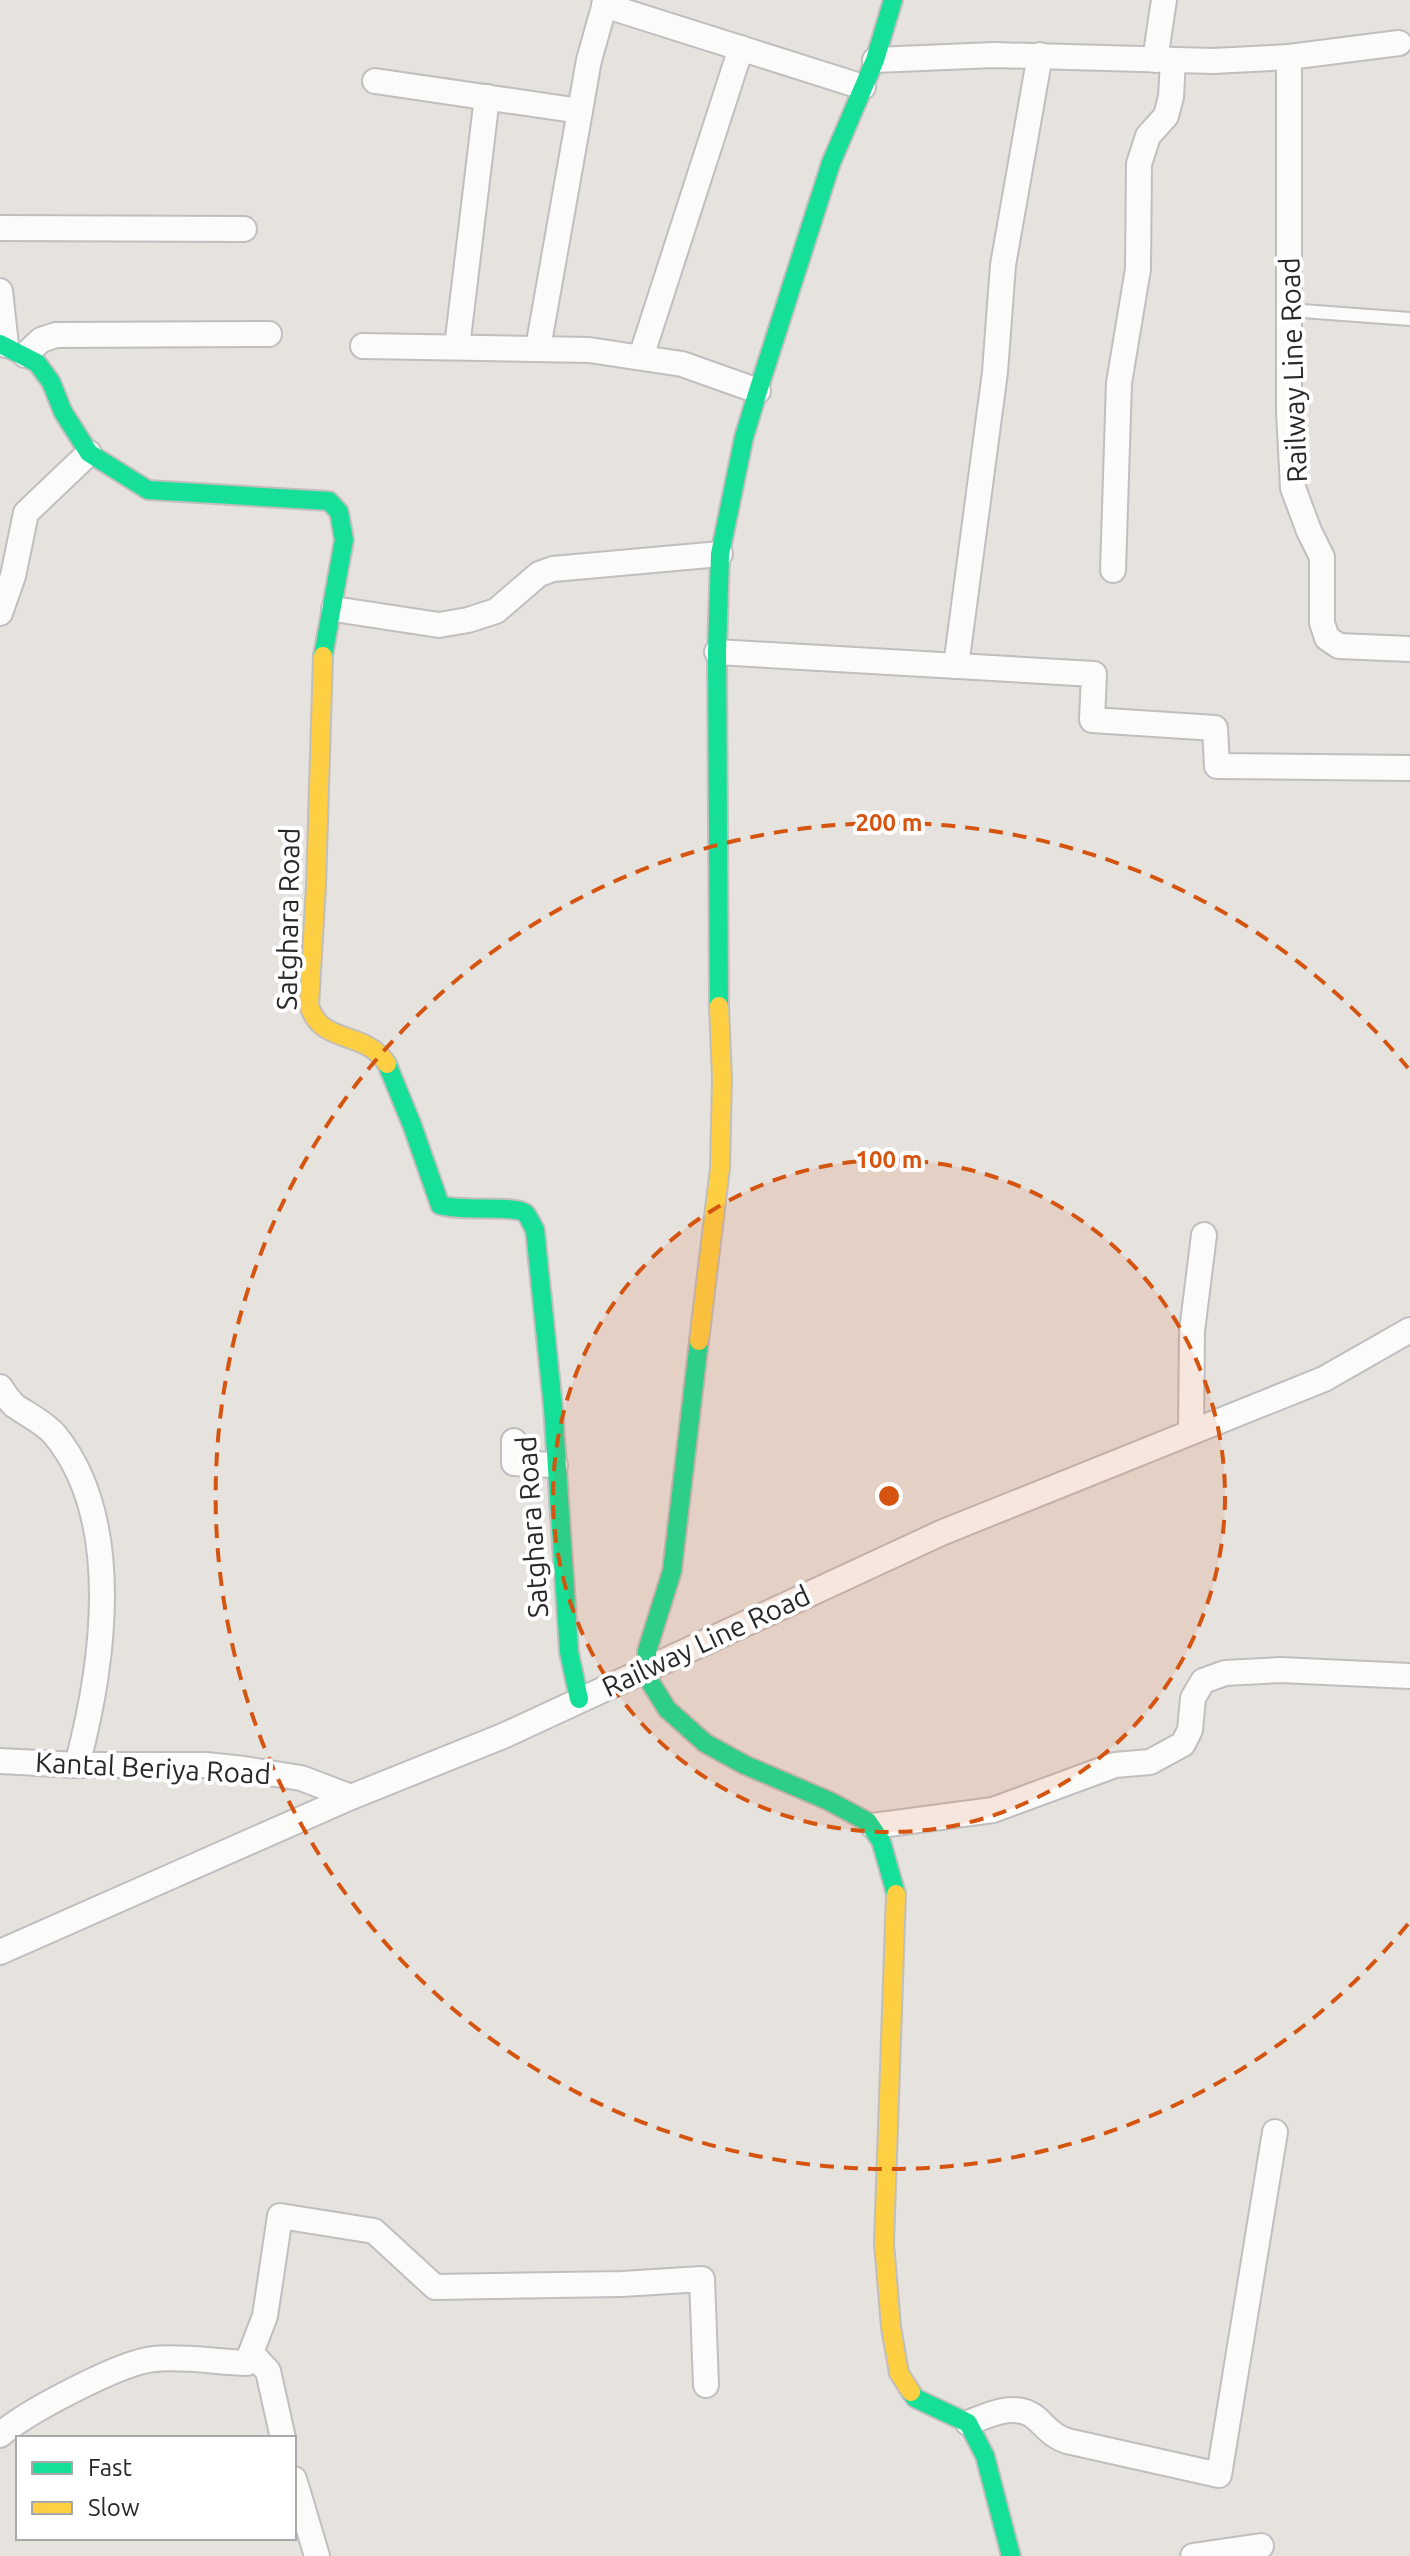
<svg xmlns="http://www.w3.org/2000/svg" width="1410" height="2556" font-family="Ubuntu,sans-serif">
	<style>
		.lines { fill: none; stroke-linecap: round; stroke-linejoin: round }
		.lane-casing { stroke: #c0bebf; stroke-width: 16 }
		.street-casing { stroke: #c0bebf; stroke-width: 28 }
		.fast-casing { stroke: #c0bebf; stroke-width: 22 }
		.slow-casing { stroke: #c0bebf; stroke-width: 22 }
		.lane { stroke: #fbfbfa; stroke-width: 12 }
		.street { stroke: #fbfbfa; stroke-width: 24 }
		.fast { stroke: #16e098; stroke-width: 18 }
		.slow { stroke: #ffcf43; stroke-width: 18 }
		.ring { fill: none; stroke: #d5540f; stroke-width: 4; stroke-dasharray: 14 10 }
		.labels { text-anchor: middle; stroke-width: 8; stroke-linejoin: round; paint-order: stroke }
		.street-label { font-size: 28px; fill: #282828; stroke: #fff }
		.centre { fill: #d5540f; stroke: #fff; stroke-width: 4 }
		.ring-label { font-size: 24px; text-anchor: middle; font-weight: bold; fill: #d5540f; stroke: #fff; stroke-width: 8; stroke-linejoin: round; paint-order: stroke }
	</style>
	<rect width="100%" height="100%" fill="#e6e2de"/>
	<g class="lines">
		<defs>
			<path id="lane" d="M1289,310L1410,319"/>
			<g id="street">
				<path d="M604,5L863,87"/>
				<path d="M1289,57V411L1293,488L1309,531L1322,557V623L1327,638L1339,646L1410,649"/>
				<path d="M875,60L994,55L1213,61L1289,57L1399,43"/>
				<path d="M1155,60L1164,0"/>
				<path d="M375,81L580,111"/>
				<path d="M0,228L244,229"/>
				<path d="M0,291L6,345"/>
				<path d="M363,346L589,350L682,364L758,391"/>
				<path d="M457,347L487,97"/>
				<path d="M538,348L589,60L606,0"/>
				<path d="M25,355L41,340L56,335L269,334"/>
				<path d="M641,357L741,48"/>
				<path d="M1113,570L1119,383L1138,269L1139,164L1148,136L1166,116L1171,97L1173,60"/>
				<path d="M334,609L439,625L468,620L496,611L539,574L553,569L720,554"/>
				<path d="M0,613L13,576L26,513L89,453"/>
				<path d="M717,652L1094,674L1092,720L1215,728L1217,766L1410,768"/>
				<path d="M956,666L995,372L1003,265L1040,55"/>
				<path d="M0,1387C5,1394 9,1401 15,1406C28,1415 45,1423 55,1435C125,1521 103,1667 77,1765"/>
				<path d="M1191,1431L1192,1331L1204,1235"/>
				<path d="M514,1441V1463L555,1465"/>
				<path d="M0,1761L77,1765H206L244,1769L301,1778L351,1797"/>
				<path d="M873,1826L993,1810L1115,1765L1150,1762L1183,1744L1190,1730L1193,1698L1203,1681L1225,1673L1281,1670L1410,1676"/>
				<path d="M0,1952L351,1797L503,1736L941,1533L1324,1379L1410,1330"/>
				<path d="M251,2353L268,2371L283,2438"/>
				<path d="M968,2423C989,2415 1016,2401 1036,2418C1047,2428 1052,2436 1067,2441L1219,2475L1275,2132"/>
				<path d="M0,2435C26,2412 121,2362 154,2359C184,2356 217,2362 247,2363L265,2316L280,2216L374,2231L435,2287L622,2284L702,2279L706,2385"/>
				<path d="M294,2479L317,2556"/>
				<path d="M1193,2556L1261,2546"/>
			</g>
			<g id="fast">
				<path d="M0,344L37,363L51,382L63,412L89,453L148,490L329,501L339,512L344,540L323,656"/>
				<path d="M719,1006L717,652L720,554L744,437L758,391L831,163L875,60L893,0"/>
				<path d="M387,1064L412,1125L440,1205C461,1212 514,1205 525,1213C529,1217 532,1225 535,1230L553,1407L569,1652L579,1699"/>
				<path d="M699,1341L672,1571L647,1651V1677L667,1709L705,1743L745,1765L829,1801L868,1822L881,1841L896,1894"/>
				<path d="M911,2392L915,2398L968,2423L985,2456L1011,2556"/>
			</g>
			<g id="slow">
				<path d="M323,656L316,886L309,1005C321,1046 365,1029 387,1064"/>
				<path d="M699,1341L720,1168L722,1079L719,1006"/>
				<path d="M896,1894L884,2243L891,2327L899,2373L911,2392"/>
			</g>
		</defs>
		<!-- lane casing -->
		<use href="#lane" class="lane-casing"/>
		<!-- street casing -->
		<use href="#street" class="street-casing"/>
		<!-- fast casing -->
		<use href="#fast" class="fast-casing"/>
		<!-- slow casing -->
		<use href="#slow" class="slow-casing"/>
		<!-- lane -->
		<use href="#lane" class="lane"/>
		<!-- street -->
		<use href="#street" class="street"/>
		<!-- fast -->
		<use href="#fast" class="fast"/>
		<!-- slow -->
		<use href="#slow" class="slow"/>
	</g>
	<!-- distance rings -->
	<circle cx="889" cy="1496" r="336" fill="#d5540f" fill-opacity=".12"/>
	<g class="ring">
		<circle cx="889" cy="1496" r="336"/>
		<path d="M1408 1924A673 673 0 1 1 1408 1068"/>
	</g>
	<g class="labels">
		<!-- street labels -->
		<g class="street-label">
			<text transform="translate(1293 370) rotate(-92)" y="10">Railway Line Road</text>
			<text transform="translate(288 919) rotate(-89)" y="10">Satghara Road</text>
			<text transform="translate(532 1527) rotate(-94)" y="10">Satghara Road</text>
			<text transform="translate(706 1641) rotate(-25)" y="10">Railway Line Road</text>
			<text transform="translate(153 1768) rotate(3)" y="10">Kantal Beriya Road</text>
		</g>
	</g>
	<circle cx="889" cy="1496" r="12" class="centre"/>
	<g class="ring-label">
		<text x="889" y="831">200 m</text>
		<text x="889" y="1168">100 m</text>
	</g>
	<!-- legend -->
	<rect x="16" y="2436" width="280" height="104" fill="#ffffff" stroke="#a9a9a9" stroke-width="2"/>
	<rect x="32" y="2462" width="40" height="12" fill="#16e098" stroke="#a9a9a9" stroke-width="2"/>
	<text x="88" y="2476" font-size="24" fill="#282828">Fast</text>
	<rect x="32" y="2502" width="40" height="12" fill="#ffcf43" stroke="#a9a9a9" stroke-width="2"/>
	<text x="88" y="2516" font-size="24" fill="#282828">Slow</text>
</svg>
